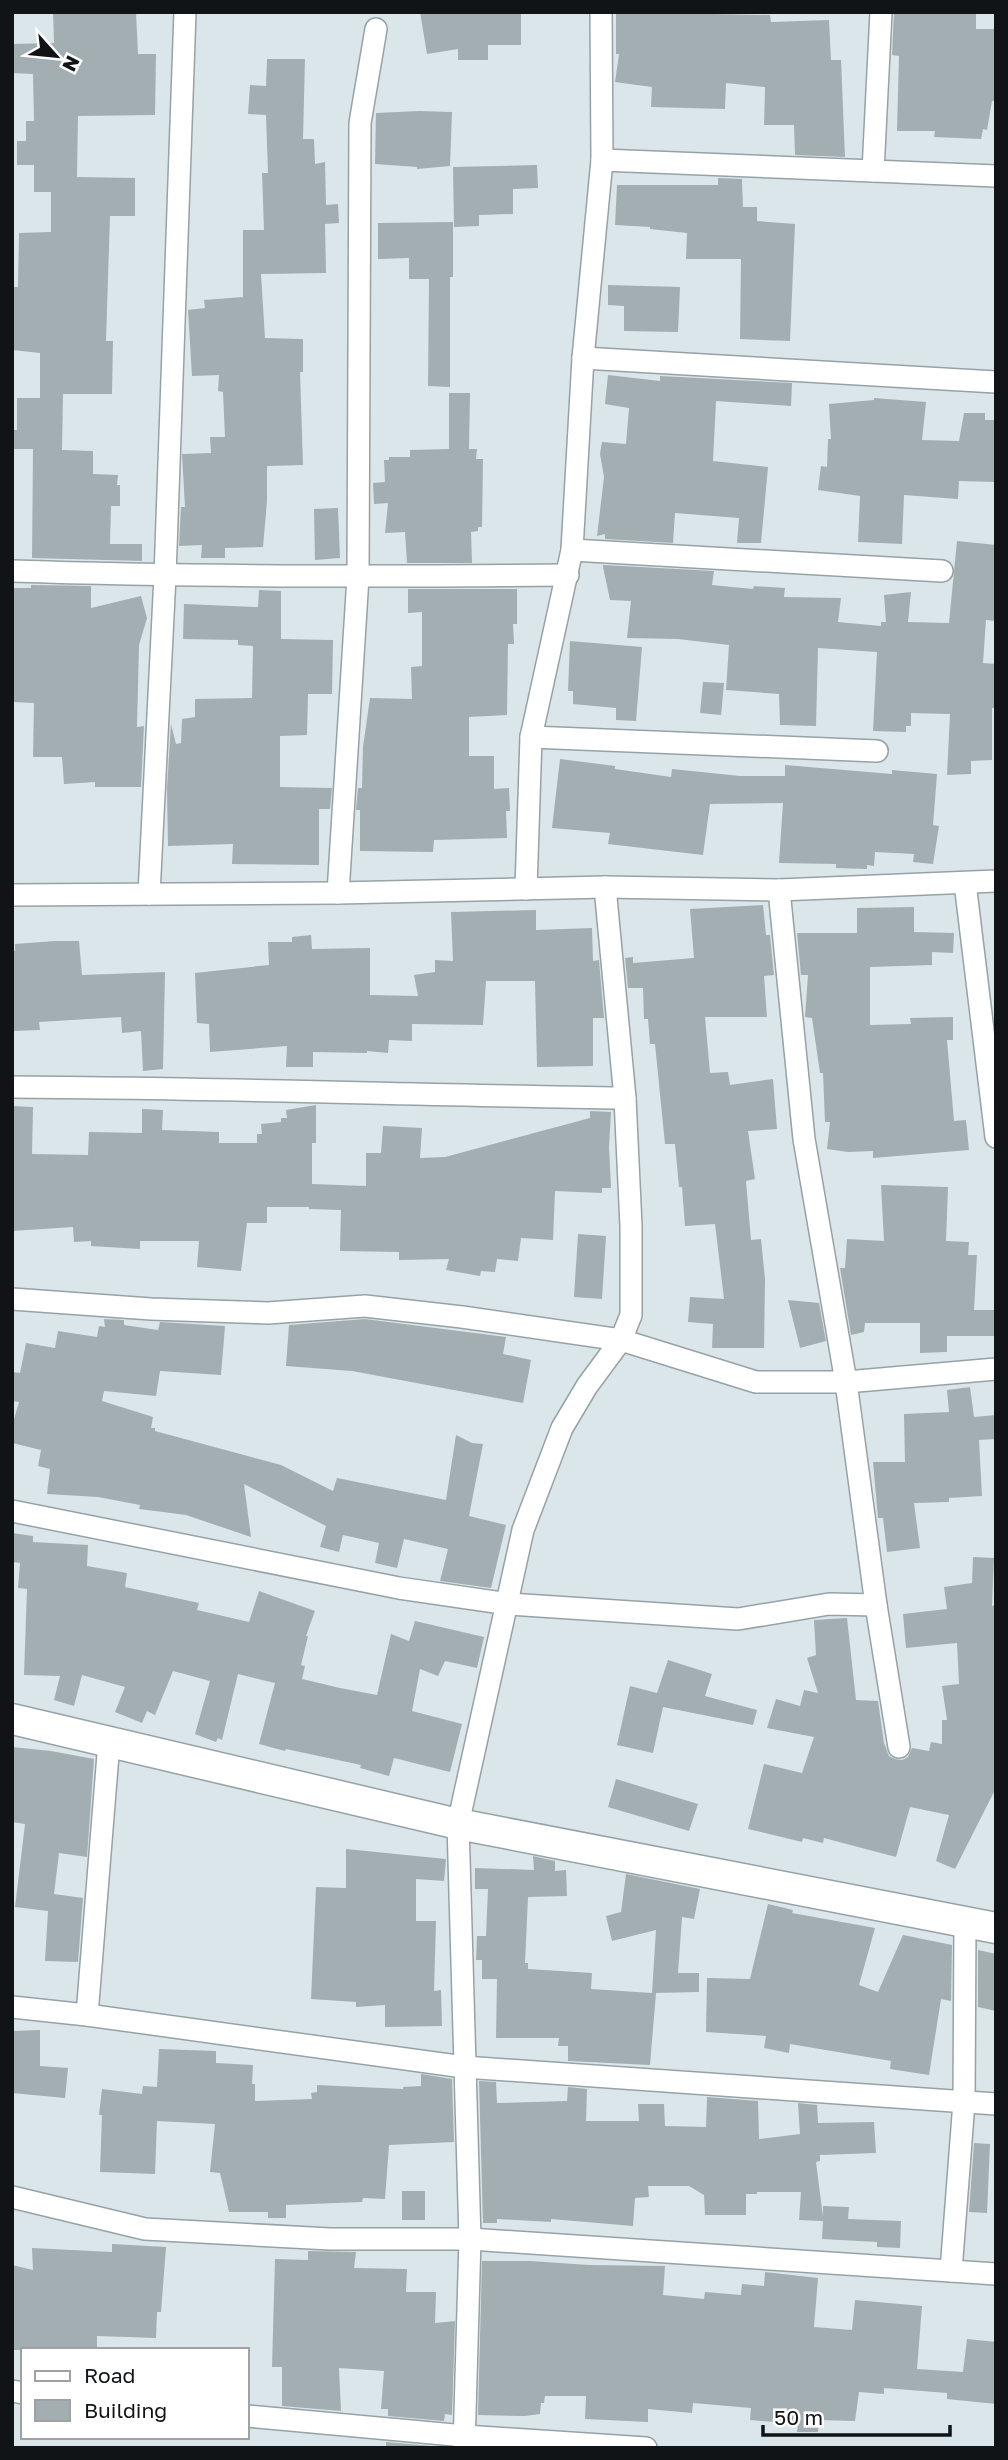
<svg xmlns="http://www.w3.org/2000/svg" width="1008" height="2460" font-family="'Golos Text',sans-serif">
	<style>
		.building { fill: #a3aeb2 }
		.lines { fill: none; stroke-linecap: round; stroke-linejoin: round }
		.street-casing { stroke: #97a2a6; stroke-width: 24 }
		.secondary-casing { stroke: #97a2a6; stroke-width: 33 }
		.street { stroke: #fff; stroke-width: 21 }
		.secondary { stroke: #fff; stroke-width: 30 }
	</style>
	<rect width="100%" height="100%" fill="#dae6e9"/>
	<!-- building -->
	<g class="building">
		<path d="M53,12H136L138,54H156L155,115L78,116L77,177L135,178V216H110L106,341H113L112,394H63L62,450L93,451V474L118,475L117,485H120V506H111L110,544H142V561L32,558L33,449H12V430H17V398H40V353L12,350V287H18L19,233L51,232V192H34V165H17V141H26V121H34L33,74L12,73V44L54,43Z"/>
		<path d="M420,12H521V45H488V60H458V49L427,54Z"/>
		<path d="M616,12L770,15L771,22L829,20L831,60H841L845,157L795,155L794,125H764L765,87L726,83L725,109L651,107L652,87L615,82L619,54H616Z"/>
		<path d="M894,12H976V29H996L995,101H992L987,130L983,129L981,139L934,137L935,131H897L899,56L892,55Z"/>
		<path d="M267,59H305L303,139H314L315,164L325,162L326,205L338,204L339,223L325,224L326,273L261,274L265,338L303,339V372H300L303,465L267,466V501L263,547L225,548V558H201L202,545L179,546L181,507H185L182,454L211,453L210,437H225L223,392L218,391L219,375L192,376L188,310L205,308L204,300L243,297V230H264L262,173H268L266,115L248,114L250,85L266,86Z"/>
		<path d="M419,111L452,112L450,166L417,169V167L375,164L376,113Z"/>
		<path d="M537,165L538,188L513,189V214L479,215V226L454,227L453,167Z"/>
		<path d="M718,178L742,179L743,207H757V221L795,224L790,341L740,339L741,259H686L687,233L650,229V227L615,225L617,185H718Z"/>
		<path d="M453,222V277H450V387L428,386L429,279H409V258L378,259V223Z"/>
		<path d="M608,285L680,287L678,332L624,331V306L608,305Z"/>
		<path d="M608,375L660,381V376L792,383L791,406L716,401L713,461L768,467L761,543H737L739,518L675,513L673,543L605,539V534L597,536L604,477L600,454L602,442L626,444L629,408L605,404Z"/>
		<path d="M449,393H470L469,449H477L476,459H483L482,527H478V531L471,532L472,563H407L405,532L385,533L388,503L374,504L373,483L385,482L384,460H389V457H410V450L449,449Z"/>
		<path d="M874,398L926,402L922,440L959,441L964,413H985V420H996V482L959,481L958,499L904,495L902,544L858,542L860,496L818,490L821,466L827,467L828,439H831L829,404L874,400Z"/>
		<path d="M338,508L340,558L315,560L314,509Z"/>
		<path d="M957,541L996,545V621L986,620L983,663L996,664V708H992V760L971,761V774L947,775L950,714L911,713V726H906V732L873,731L877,652L818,648L816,726L780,725L779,694L726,690L729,645L678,639L627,638L631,601L610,600L603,567V565L714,571L712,585L753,589L754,586L785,588L784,597L841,598L838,622L881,626V622H886L884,595L911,592L908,622L949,623Z"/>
		<path d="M31,585L91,586V608L141,596L147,618L139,645L137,727L144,726L141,787H95V782L64,784L62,757H33L34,703L12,702V588H31Z"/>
		<path d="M408,589H517V624H513L514,644H508L507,715L469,717V756H494V789L509,788L510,811H506L507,838L434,840L433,852L360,851V810H356L358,788H362L363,747L370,698L412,699L411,667L422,666V612L408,613Z"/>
		<path d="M259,590L281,591V639L333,640L332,694H308L307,735L280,736V787L332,788L330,809H319V865L232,864L233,844L168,846L167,788L171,724L176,744L181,743L182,719L195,717V699L252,698L253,646L238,645V640L183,639L184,604L258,607Z"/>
		<path d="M570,641L642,647L636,721L616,720V708L573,704V691H568Z"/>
		<path d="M703,682L724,683L721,715L700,713Z"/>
		<path d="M560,759L615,766V769L671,777L672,769L740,776H785V765L892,774V770L937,774L933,825L939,826L933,864L913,862L914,854L875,852L874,866L867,865V869L836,868V864L779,863L783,803L710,804L703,855L608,844L610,833L552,828Z"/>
		<path d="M763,905L766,935H770L774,975L764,976L767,1017H705L710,1073L728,1072L730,1085L773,1079L777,1129L748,1131L755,1179L746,1181L751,1240L761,1239L765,1279L764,1348H712L713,1324L688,1322L690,1297L724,1299L715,1224L685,1226L682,1187H679L675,1144H665L655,1044H650L648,1019H644L643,988H628L625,958L633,957V963L694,958L690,909Z"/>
		<path d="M914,907V932L954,933L953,953L932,952V965L870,967V1025L911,1024L910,1018L953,1017V1040H947L954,1121L966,1120L969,1150L873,1158V1151L848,1152L827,1149L830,1122H825L823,1073H820L812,1018L805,1017L808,975H801L797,933H857V908Z"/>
		<path d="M536,910V930L592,928L593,961L599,960L604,1018H593V1066L537,1067L535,981H486L483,1025L412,1024V1041L389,1040L388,1053L367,1051V1053L313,1052V1067H286L287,1046L210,1052L209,1024L197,1023L195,973L269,965L268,942H292V937L311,935L312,949L370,948V995L418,996L414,975L435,972V960L453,961L451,912Z"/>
		<path d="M55,941H79L82,975L165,972L163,1069L143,1071L141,1031L122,1033L121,1017L39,1022L40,1030L12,1031V951H15V944Z"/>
		<path d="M316,1105V1143H312V1184L366,1186V1153H381L383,1126L422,1128L420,1158L445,1157L590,1118V1111L611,1112L609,1147L611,1188H602V1193L555,1191L553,1240L521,1238L518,1261L497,1259L495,1272L481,1271L480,1276L446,1270L449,1259L399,1260V1252L340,1251L341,1210L309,1209V1207H267V1223H247L241,1271L197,1267L199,1241H140V1249L91,1246V1241L74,1242L73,1227L12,1231V1106L33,1107L32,1154L88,1155L89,1132L142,1133V1109L163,1110L162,1130L219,1132V1143H257V1134H262L261,1124L281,1122V1118H287L286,1110Z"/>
		<path d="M881,1185L948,1187L946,1241L969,1242L968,1255H977L974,1310H996V1336H947V1352L920,1353V1323H865L864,1332L851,1335L840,1268H845L847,1239L884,1241Z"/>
		<path d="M578,1234L606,1236L602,1299L574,1297Z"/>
		<path d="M788,1300L819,1303L826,1341L800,1348Z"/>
		<path d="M104,1319L124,1320V1325L158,1330L160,1322L225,1326L221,1375L160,1371L156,1396L104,1391L102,1401L153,1417L151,1428H155V1431L281,1465L333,1491L337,1478L446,1500L456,1435L472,1443L483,1444L469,1516L506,1525L491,1588L440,1581L448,1549L404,1539L397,1568L375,1563L379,1543L343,1535L339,1552L320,1547L326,1526L244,1484L251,1537L186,1515L139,1509L140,1505L98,1497L47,1494L50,1469L38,1466L41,1450L12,1443V1426L19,1402L12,1401V1372L20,1373L26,1343L55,1348L58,1331L97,1337L99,1326L105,1327Z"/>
		<path d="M365,1319L506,1337L503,1354L531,1360L523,1403L352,1371L286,1366L289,1325Z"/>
		<path d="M970,1387L974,1417L996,1415V1439L979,1440L982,1496L949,1498V1502L914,1503L920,1548L887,1552L883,1518H878L873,1462H905L904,1414L949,1412L947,1390Z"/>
		<path d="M12,1533L33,1536V1542L88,1545L87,1566L127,1573L125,1587L199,1603L197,1610L249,1622L259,1591L315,1611L306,1636H308L301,1665L305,1666L302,1679L340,1688L377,1695L391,1634L409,1641L415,1621L484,1637L477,1668L445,1661L438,1676L420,1669L412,1711L462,1724L450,1772L394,1758L389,1776L360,1768L361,1765L286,1749L285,1751L259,1744L275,1683L238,1674L222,1740L218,1738L216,1742L195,1734L210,1681L173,1671L155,1715L147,1711L142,1723L115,1712L125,1687L82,1675L74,1706L54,1700L60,1676L24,1675L27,1589L18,1588L20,1563L12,1562Z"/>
		<path d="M973,1557L994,1558L992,1606L996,1605V1788L955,1869L936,1861L949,1815L910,1807L896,1857L824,1838L823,1843L803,1838L802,1842L748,1829L764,1764L802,1773L814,1737L767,1728L776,1699L800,1706L804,1690L818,1693L807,1658L816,1655L814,1620L847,1618L856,1700L878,1701L884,1743L889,1756L895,1759L902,1760L908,1757L912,1748L929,1751L931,1742L942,1744V1720H947L942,1686L959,1684L957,1643L906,1648L903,1614L947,1609L944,1587L972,1583Z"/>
		<path d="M668,1660L712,1674L705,1696L757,1710L753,1725L663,1707L653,1753L617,1745L630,1686L657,1693Z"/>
		<path d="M12,1747L51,1751L94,1759L87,1857L59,1853L54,1894L83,1898L78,1962L45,1961L48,1911L15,1907L25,1824L12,1822Z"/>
		<path d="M616,1779L698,1804L689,1831L608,1807Z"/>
		<path d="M346,1849L446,1859L444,1881L416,1879V1921H436L434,1991L441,1990L442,2026L385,2027V2005L356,2007V2002L311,1999L316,1887L346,1888Z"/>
		<path d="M533,1856L555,1861V1871L566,1870L567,1896L528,1897L525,1963H528V1969L592,1973L591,1989L652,1993L656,1930L612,1941L606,1916L621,1912L626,1874L700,1889L694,1919L682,1917L678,1973H699V1992L654,1993H656L650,2065L568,2061V2046H558L559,2038H496L497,1979H482V1960H476L477,1936H486L488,1889H475V1868L534,1870Z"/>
		<path d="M768,1904L793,1910L792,1913L875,1928L859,1985L878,1992L903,1935L952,1945L951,2001L941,1999L929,2075L890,2069L891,2061L790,2044L789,2053L764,2048L766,2036L706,2032L707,1978L750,1979Z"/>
		<path d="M978,1950L996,1954V2011L978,2007Z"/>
		<path d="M40,2030V2066L68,2068L65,2098L12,2093V2031Z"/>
		<path d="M159,2049L216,2051V2063L253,2065L252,2084H255V2101L312,2099L311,2093L317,2092V2085L403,2089V2087L421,2086V2074L452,2079L454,2142L389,2145L385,2199L363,2198L362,2202L286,2205V2218H268V2212H229L220,2173L210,2172L215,2124L157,2121L155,2174L100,2172L102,2115H99L102,2089L142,2094L143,2086L157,2087Z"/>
		<path d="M479,2081L496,2082L497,2103L567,2101L568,2087L587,2089L586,2121H639L638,2104H664L665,2126L706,2127L707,2097L758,2101L759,2139L800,2134L798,2103L817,2105L818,2123L874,2122L876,2153L820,2155V2161L816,2162L823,2217V2206L849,2207L848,2219L901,2221L900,2248L877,2247V2242L822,2239L823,2221L799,2220L801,2192H757V2194H746V2215H705L704,2195L689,2186H648L649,2197L635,2198L633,2226L551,2219V2222L497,2219V2223H483Z"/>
		<path d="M974,2143L990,2144L987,2213L969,2212Z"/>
		<rect x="402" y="2191" width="23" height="29"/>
		<path d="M112,2244L166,2247L161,2312H157L156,2338L97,2336V2349L43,2347V2350H12V2265L33,2270L32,2248L112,2252Z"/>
		<path d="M308,2251L356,2252L354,2268L407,2269L406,2292H436L435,2323L455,2321L452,2415L445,2414L444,2421L388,2416V2409H381L384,2371L339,2368L341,2411L282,2406V2367H272L275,2259L308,2260Z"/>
		<path d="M482,2261H530L589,2265L665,2266L663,2295L704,2299L705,2292L741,2295L742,2284L764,2286L765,2272L818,2278L814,2327L852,2330L855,2300L922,2306L917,2369L963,2372L967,2339L996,2342V2404L947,2399V2393L884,2388V2394L859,2392L855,2421L819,2420L818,2432H797L798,2424L750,2420L751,2408L693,2403L692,2413L648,2409V2422L585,2419L586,2396H545L544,2403H541L540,2414L525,2416L478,2415Z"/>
		<path d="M386,2442L443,2447V2448H386Z"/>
	</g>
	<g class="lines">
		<defs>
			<g id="street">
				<path d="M602,160L996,176"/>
				<path d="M873,171L881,12"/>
				<path d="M583,358L996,382"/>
				<path d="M572,550L942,571"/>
				<path d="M12,571C197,577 382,577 568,575"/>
				<path d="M531,737L877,751"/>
				<path d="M965,883L996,1137"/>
				<path d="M526,889L531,737L572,550L583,358L602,160L601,12"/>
				<path d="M779,890L804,1139L846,1382L876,1605L899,1747"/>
				<path d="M338,893L358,577L360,123L376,29"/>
				<path d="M149,894L165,576L185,12"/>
				<path d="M12,895L338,893L605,887L779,890L996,881"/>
				<path d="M12,1087C217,1088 421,1095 625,1098"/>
				<path d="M12,1299L151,1309L268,1313L365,1306L462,1317L621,1340L756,1382H846L996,1369"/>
				<path d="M12,1511L399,1588L509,1604L738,1619L829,1604L876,1605"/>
				<path d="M12,2007L87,2015L464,2067L996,2104"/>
				<path d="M87,2015L109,1742"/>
				<path d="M12,2197L145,2229L330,2239H470L996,2274"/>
				<path d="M951,2271L964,2102L965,1923"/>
				<path d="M12,2391L23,2393"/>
				<path d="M247,2416L465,2436L646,2448"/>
				<path d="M464,2448L470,2239L458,1824L523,1530L562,1428L587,1386L621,1340L631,1315V1226L625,1098L605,887"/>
			</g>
			<path id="secondary" d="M12,1719L458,1824L996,1928"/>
		</defs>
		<!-- street casing -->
		<use href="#street" class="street-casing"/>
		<!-- secondary casing -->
		<use href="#secondary" class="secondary-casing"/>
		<!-- street -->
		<use href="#street" class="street"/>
		<!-- secondary -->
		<use href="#secondary" class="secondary"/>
	</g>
	<!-- border -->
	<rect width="1008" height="2460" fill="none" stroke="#101416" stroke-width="28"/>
	<!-- legend -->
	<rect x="21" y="2348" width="228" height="91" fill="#ffffff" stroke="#9fa1a2" stroke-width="2"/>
	<rect x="35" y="2371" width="35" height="10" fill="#ffffff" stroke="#9fa1a2" stroke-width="2"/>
	<text x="84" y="2383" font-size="21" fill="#101416">Road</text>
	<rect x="35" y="2400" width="35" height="21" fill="#a3aeb2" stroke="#9fa1a2" stroke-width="2"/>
	<text x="84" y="2418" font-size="21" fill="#101416">Building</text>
	<!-- north arrow -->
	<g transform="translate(56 56) rotate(117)" stroke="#ffffff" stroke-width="5" paint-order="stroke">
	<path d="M0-5L12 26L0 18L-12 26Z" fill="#101416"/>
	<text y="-10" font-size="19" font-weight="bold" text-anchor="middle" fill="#101416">N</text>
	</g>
	<!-- scale -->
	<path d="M763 2425v10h187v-10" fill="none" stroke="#101416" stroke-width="3.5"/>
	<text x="774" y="2425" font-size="21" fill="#101416" stroke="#ffffff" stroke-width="5" paint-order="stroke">50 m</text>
</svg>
